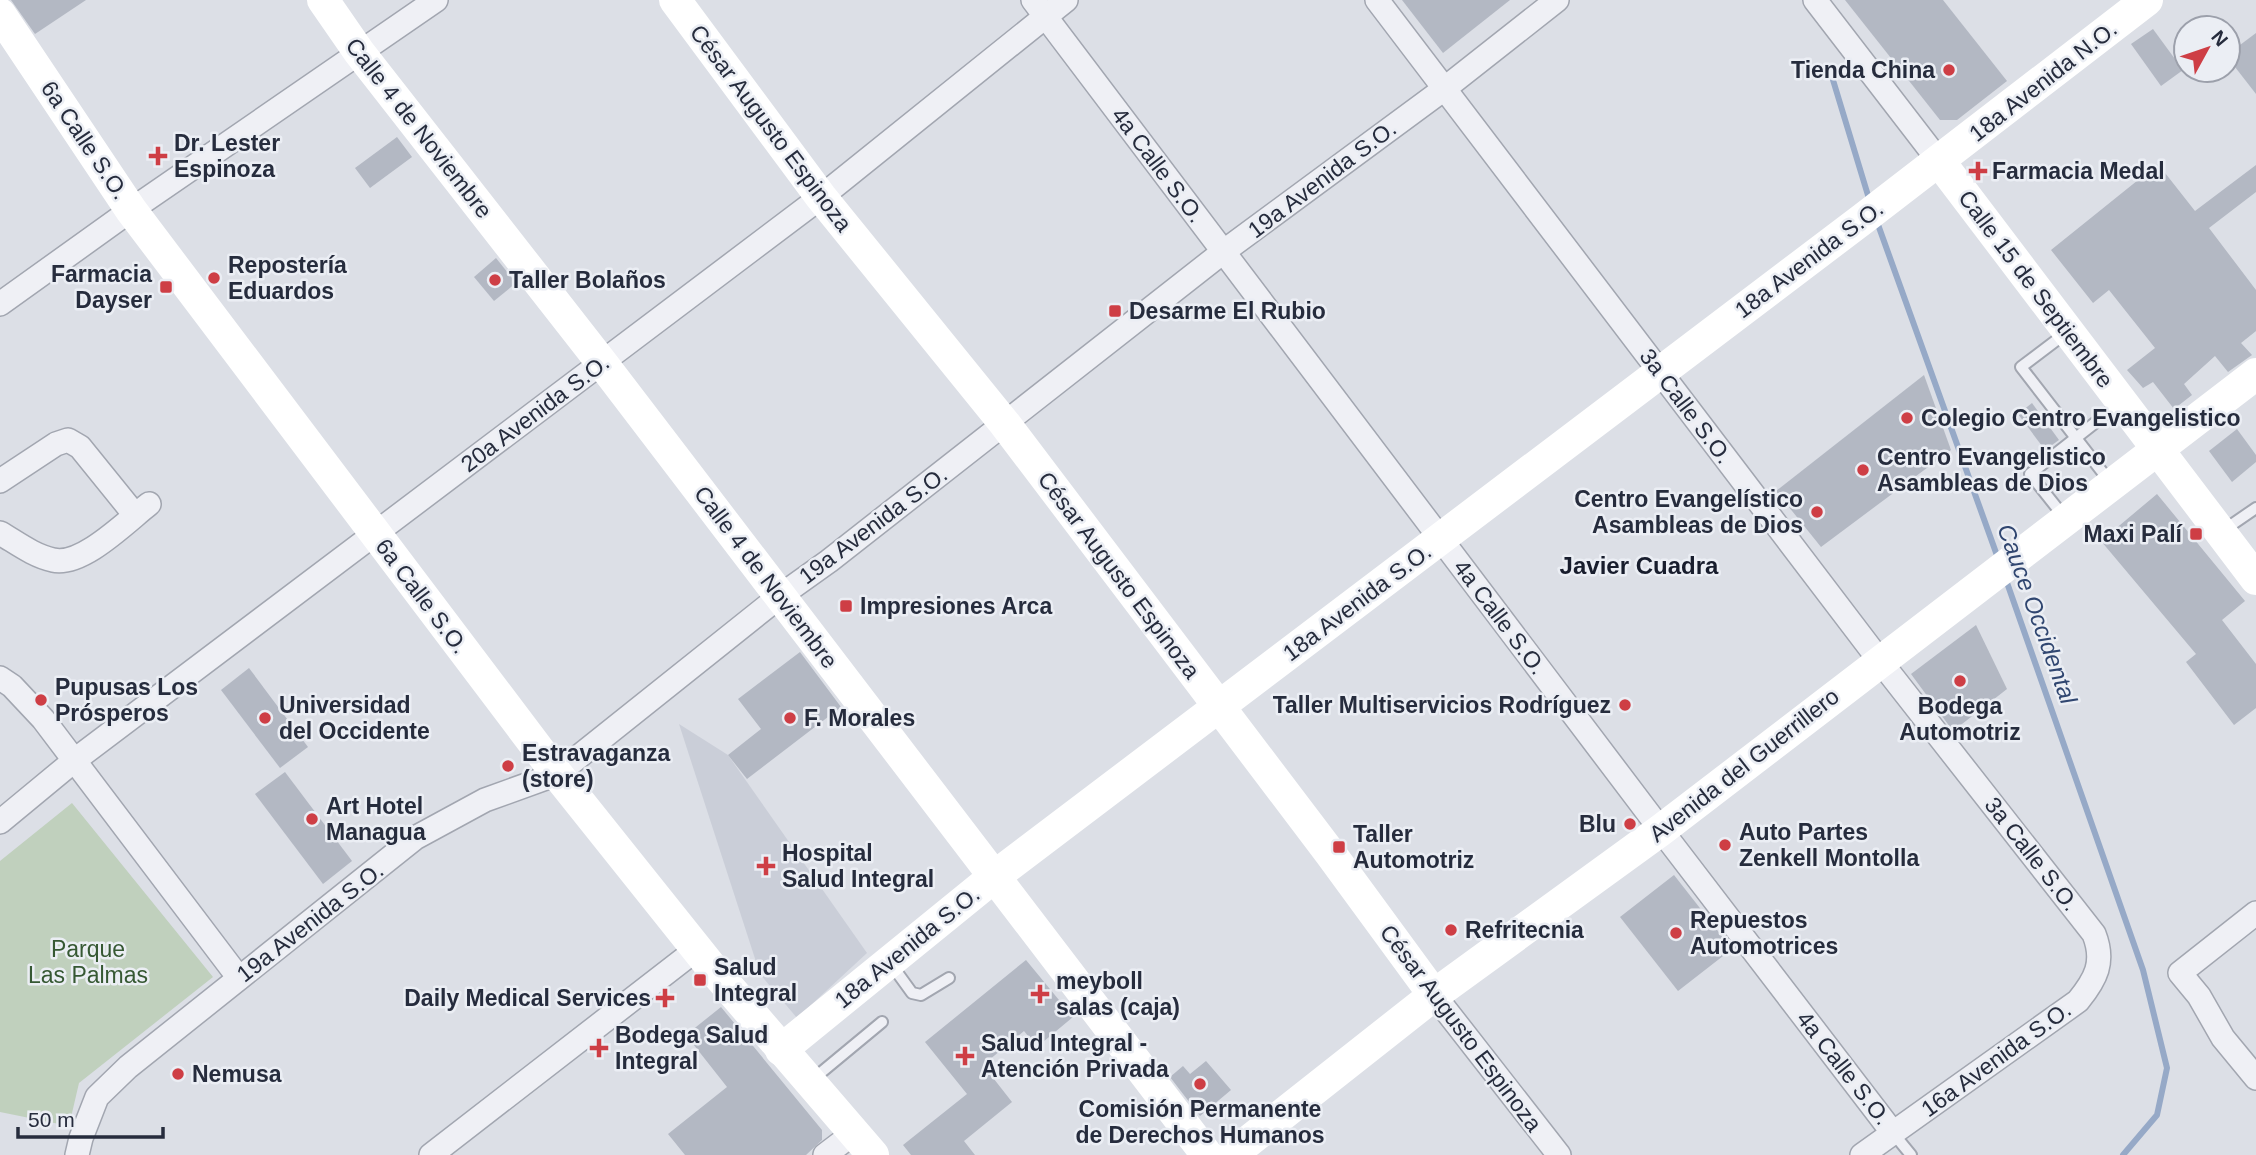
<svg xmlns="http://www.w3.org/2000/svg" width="2256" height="1155" font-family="Arial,sans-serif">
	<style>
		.built { fill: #caced8 }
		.green { fill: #c0d0bd }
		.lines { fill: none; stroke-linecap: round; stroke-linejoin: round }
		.stream { stroke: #96a9c7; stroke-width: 6 }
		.building { fill: #b3b8c3 }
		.lane-casing { stroke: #a2a6b0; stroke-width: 14 }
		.street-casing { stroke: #a2a6b0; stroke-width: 26 }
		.lane { stroke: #eff0f5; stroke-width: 10 }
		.street { stroke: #eff0f5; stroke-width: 23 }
		.secondary { stroke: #fff; stroke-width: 32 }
		.poi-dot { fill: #ce3e45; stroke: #ebeef4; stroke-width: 2.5 }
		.labels { text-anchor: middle; stroke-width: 5; stroke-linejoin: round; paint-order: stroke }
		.poi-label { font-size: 23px; font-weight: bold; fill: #262c3d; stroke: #ebeef4; text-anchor: start }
		.street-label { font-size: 23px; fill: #262c3d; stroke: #ebeef4 }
		.park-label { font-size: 23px; fill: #365833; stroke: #ebeef4 }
		.neighbourhood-label { font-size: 24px; font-weight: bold; fill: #181d2d; stroke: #ebeef4 }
		.water-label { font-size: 24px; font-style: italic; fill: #304670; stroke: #ebeef4 }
	</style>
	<rect width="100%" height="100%" fill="#dcdfe6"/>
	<!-- built -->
	<path class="built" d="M679,724L728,755L867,953L797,1018L760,974Z"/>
	<!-- green -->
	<path class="green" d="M72,803L213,977L79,1083L69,1126L0,1112V861Z"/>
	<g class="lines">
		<!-- stream -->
		<g class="stream">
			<path d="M1833,80L1870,202"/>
			<path d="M1876,219L1999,561"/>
			<path d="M2005,577L2143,970L2167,1068L2157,1115L2123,1155"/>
		</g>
	</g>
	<!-- building -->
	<g class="building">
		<path d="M11,0H86L35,34Z"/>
		<path d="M1402,0H1510L1443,53Z"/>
		<path d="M1845,0H1943L2007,81L1957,120H1940Z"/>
		<path d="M2153,29L2183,70L2161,86L2131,44Z"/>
		<path d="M2256,33V94L2228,58V54Z"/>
		<path d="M397,137L412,157L370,188L355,168Z"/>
		<path d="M2158,164L2195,211L2256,165V192L2209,228L2256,290V331L2241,343L2252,355L2228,372L2215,356L2184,384L2192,395L2174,409L2153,382L2143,388L2127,370L2155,348L2109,290L2093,303L2051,250Z"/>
		<path d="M496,258L516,283L494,301L474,277Z"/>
		<path d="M1924,375L1951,450L1821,547L1776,491Z"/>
		<path d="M2032,403L2059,440L2045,450L2018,414Z"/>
		<path d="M2237,429L2256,455V462L2232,482L2209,451Z"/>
		<path d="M2157,494L2245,601L2222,620L2256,664V708L2234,725L2186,662L2196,654L2101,541Z"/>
		<path d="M1976,625L2007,689L1953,731L1911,674Z"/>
		<path d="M800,652L841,707L747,779L728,755L761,729L738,699Z"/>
		<path d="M249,668L308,747L280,768L221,690Z"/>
		<path d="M285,772L352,861L323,884L255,794Z"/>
		<path d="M1674,875L1732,949L1678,991L1620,917Z"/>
		<path d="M1026,960L1073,1017L1037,1047L1024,1031L983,1065L1012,1102L964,1141L975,1155H911L903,1145L967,1094L925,1042Z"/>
		<path d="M721,1007L822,1130V1140L806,1155H685L668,1134L727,1087L686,1035Z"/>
		<path d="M1206,1061L1231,1090L1200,1116L1170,1077L1183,1066L1190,1074Z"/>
	</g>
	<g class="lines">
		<defs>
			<g id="lane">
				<path d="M2066,333L2021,367L2110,482"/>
				<path d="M2065,518L2030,474L2119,404"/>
				<path d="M2224,530L2256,508"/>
				<path d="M891,964L912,993L921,995L949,978"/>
				<path d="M812,1080L882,1022"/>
				<path d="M1893,1133L1911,1155"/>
			</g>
			<g id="street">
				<path d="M1033,0L1661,830L1893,1133"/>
				<path d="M1377,0L1880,661L2094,934C2105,962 2096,979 2078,1001L1862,1155"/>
				<path d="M1815,0L1939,161"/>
				<path d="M0,304L131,210L436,0"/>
				<path d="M0,481L56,444L68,440L80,447L135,515"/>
				<path d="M0,533C17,543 34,556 53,560C82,567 127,521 149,504"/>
				<path d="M0,678L12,686L43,719L239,978"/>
				<path d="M0,822L75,760L821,197L1066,0"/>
				<path d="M2256,913L2180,973L2199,996L2223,1038L2256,1078"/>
				<path d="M1434,995L1559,1155"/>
				<path d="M77,1155L81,1138L97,1097L128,1067L415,838L485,800L557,774L780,596L829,561L1223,252L1444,89L1557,0"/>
				<path d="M431,1155L697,949"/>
				<path d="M825,1155L854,1133"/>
			</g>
		</defs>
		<!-- lane casing -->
		<use href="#lane" class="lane-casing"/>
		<!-- street casing -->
		<use href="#street" class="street-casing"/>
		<!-- lane -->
		<use href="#lane" class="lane"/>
		<!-- street -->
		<use href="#street" class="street"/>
		<!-- secondary -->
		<g class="secondary">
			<path d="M323,0L359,52L602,363L1207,1155"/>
			<path d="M675,0L821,197L1005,424L1330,853L1434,995"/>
			<path d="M0,14L131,210L557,774L712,968L873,1155"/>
			<path d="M1939,161L2256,579"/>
			<path d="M781,1050L995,876L1864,218L2147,0"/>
			<path d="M1231,1155L1434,995L1661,830L2256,374"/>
		</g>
	</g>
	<!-- markers -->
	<g class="poi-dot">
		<circle cx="1949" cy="70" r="7"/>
		<path d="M154.5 145.5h7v7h7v7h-7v7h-7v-7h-7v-7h7z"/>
		<path d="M1974.5 160.5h7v7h7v7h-7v7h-7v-7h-7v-7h7z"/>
		<circle cx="214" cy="278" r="7"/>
		<circle cx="495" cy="280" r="7"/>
		<rect x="159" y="280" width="14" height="14" rx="3.5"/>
		<rect x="1108" y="304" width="14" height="14" rx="3.5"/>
		<circle cx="1907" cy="418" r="7"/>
		<circle cx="1863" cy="470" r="7"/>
		<circle cx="1817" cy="512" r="7"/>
		<rect x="2189" y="527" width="14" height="14" rx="3.5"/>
		<rect x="839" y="599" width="14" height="14" rx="3.5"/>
		<circle cx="1960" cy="681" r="7"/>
		<circle cx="41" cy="700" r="7"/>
		<circle cx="1625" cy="705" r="7"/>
		<circle cx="265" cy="718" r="7"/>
		<circle cx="790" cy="718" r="7"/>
		<circle cx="508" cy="766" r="7"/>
		<circle cx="312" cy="819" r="7"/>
		<circle cx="1630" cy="824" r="7"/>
		<circle cx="1725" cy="845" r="7"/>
		<rect x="1332" y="840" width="14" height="14" rx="3.5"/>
		<path d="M762.5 855.5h7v7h7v7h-7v7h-7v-7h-7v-7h7z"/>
		<circle cx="1451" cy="930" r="7"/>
		<circle cx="1676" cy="933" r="7"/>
		<rect x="693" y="973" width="14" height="14" rx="3.5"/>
		<path d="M1036.5 983.5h7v7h7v7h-7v7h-7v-7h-7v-7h7z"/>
		<path d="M661.5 987.5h7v7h7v7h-7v7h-7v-7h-7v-7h7z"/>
		<path d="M595.5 1037.5h7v7h7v7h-7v7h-7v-7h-7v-7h7z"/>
		<path d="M961.5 1045.5h7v7h7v7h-7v7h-7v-7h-7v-7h7z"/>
		<circle cx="178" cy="1074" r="7"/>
		<circle cx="1200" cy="1084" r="7"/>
	</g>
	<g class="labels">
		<!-- poi labels -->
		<g class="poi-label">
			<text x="1935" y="78" text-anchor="end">Tienda China</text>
			<text x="174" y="151">Dr. Lester<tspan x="174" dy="26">Espinoza</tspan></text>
			<text x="1992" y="179">Farmacia Medal</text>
			<text x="228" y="273">Repostería<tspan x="228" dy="26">Eduardos</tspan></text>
			<text x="152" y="282" text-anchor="end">Farmacia<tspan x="152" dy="26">Dayser</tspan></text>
			<text x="509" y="288">Taller Bolaños</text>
			<text x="1129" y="319">Desarme El Rubio</text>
			<text x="1921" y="426">Colegio Centro Evangelistico</text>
			<text x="1877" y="465">Centro Evangelistico<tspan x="1877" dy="26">Asambleas de Dios</tspan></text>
			<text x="1803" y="507" text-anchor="end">Centro Evangelístico<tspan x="1803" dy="26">Asambleas de Dios</tspan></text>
			<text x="2182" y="542" text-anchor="end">Maxi Palí</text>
			<text x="860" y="614">Impresiones Arca</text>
			<text x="55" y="695">Pupusas Los<tspan x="55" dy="26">Prósperos</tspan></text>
			<text x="279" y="713">Universidad<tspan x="279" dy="26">del Occidente</tspan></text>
			<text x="1611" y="713" text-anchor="end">Taller Multiservicios Rodríguez</text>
			<text x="1960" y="714" text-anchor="middle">Bodega<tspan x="1960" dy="26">Automotriz</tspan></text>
			<text x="804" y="726">F. Morales</text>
			<text x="522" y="761">Estravaganza<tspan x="522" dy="26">(store)</tspan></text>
			<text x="326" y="814">Art Hotel<tspan x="326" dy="26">Managua</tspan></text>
			<text x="1616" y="832" text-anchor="end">Blu</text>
			<text x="1739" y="840">Auto Partes<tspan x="1739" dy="26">Zenkell Montolla</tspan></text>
			<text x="1353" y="842">Taller<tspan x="1353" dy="26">Automotriz</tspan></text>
			<text x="782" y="861">Hospital<tspan x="782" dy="26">Salud Integral</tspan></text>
			<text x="1690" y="928">Repuestos<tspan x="1690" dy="26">Automotrices</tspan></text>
			<text x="1465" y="938">Refritecnia</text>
			<text x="714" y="975">Salud<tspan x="714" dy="26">Integral</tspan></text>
			<text x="1056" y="989">meyboll<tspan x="1056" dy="26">salas (caja)</tspan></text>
			<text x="651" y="1006" text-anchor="end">Daily Medical Services</text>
			<text x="615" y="1043">Bodega Salud<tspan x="615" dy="26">Integral</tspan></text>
			<text x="981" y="1051">Salud Integral -<tspan x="981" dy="26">Atención Privada</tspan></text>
			<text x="192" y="1082">Nemusa</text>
			<text x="1200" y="1117" text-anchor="middle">Comisión Permanente<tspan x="1200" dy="26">de Derechos Humanos</tspan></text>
		</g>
		<!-- street labels -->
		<g class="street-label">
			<text transform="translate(2043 81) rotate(-38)" y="8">18a Avenida N.O.</text>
			<text transform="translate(419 128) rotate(52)" y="8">Calle 4 de Noviembre</text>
			<text transform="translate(771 128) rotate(53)" y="8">César Augusto Espinoza</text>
			<text transform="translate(85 140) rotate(56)" y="8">6a Calle S.O.</text>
			<text transform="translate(1158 165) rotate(53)" y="8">4a Calle S.O.</text>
			<text transform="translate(1322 179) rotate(-37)" y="8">19a Avenida S.O.</text>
			<text transform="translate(1809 259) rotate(-37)" y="8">18a Avenida S.O.</text>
			<text transform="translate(2036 289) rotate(53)" y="8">Calle 15 de Septiembre</text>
			<text transform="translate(1686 406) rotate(53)" y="8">3a Calle S.O.</text>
			<text transform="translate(535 413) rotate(-37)" y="8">20a Avenida S.O.</text>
			<text transform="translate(873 525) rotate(-37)" y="8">19a Avenida S.O.</text>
			<text transform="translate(1119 575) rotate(53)" y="8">César Augusto Espinoza</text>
			<text transform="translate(766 577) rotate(53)" y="8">Calle 4 de Noviembre</text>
			<text transform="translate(422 596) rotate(53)" y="8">6a Calle S.O.</text>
			<text transform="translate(1357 602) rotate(-37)" y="8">18a Avenida S.O.</text>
			<text transform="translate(1500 617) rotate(53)" y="8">4a Calle S.O.</text>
			<text transform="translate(1744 765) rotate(-38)" y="8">Avenida del Guerrillero</text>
			<text transform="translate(2032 854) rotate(52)" y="8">3a Calle S.O.</text>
			<text transform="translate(310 922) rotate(-38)" y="8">19a Avenida S.O.</text>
			<text transform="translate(907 947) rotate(-39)" y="8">18a Avenida S.O.</text>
			<text transform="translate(1461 1028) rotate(53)" y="8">César Augusto Espinoza</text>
			<text transform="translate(1996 1059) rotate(-36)" y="8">16a Avenida S.O.</text>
			<text transform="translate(1844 1068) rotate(52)" y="8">4a Calle S.O.</text>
		</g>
		<!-- park labels -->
		<g class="park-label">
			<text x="88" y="957">Parque<tspan x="88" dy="26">Las Palmas</tspan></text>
		</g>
		<!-- neighbourhood labels -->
		<g class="neighbourhood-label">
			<text x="1639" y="574">Javier Cuadra</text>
		</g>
		<!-- water labels -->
		<g class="water-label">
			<text transform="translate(2037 614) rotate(70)" y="8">Cauce Occidental</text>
		</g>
	</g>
	<!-- north arrow -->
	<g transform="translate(2207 49) rotate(50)"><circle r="33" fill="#ebeef4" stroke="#9ca0ab" stroke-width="2"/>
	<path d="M0-5L12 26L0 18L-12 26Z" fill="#ce3e45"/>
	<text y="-10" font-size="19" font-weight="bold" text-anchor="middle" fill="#262c3d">N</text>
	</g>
	<!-- scale -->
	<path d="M18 1127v10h145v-10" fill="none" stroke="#262c3d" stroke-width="3.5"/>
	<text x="28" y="1127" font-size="21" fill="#262c3d" stroke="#ebeef4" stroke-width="5" paint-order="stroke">50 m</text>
</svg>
